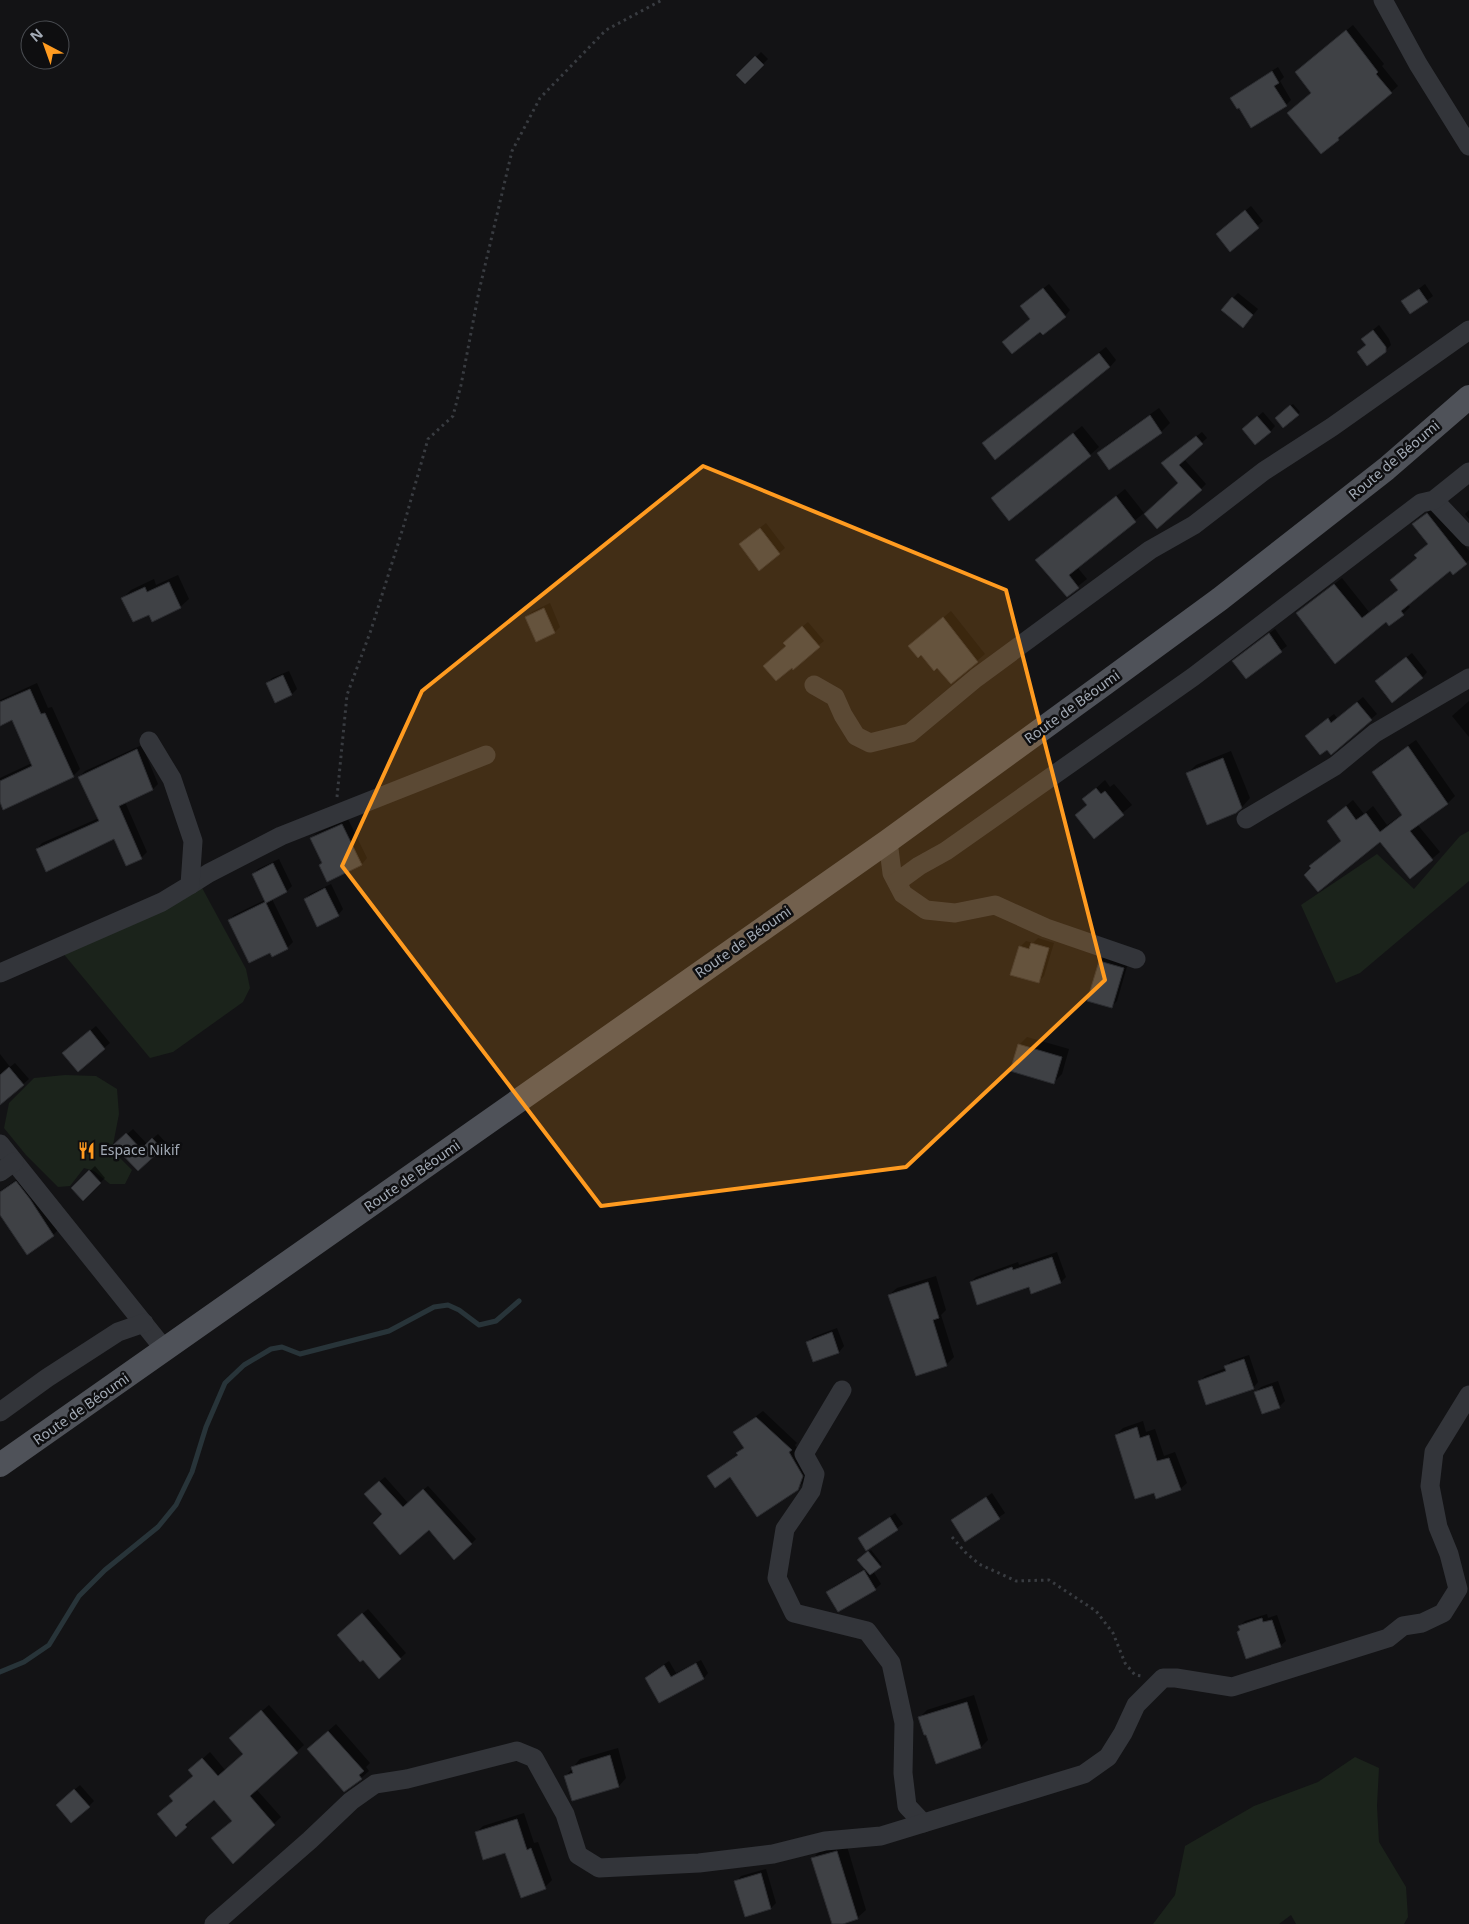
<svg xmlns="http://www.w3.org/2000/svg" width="1469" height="1924" font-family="'Noto Sans',sans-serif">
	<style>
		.green { fill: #1b231b }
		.shadow { fill: #0007 }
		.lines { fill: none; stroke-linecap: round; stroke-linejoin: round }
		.stream { stroke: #283439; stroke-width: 5 }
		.building { fill: #3f4145; stroke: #2c2d31 }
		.path { stroke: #393c41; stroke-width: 3; stroke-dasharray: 2.5 4; stroke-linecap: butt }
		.minor { stroke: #33353a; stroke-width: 19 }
		.major { stroke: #4f5259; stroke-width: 24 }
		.marked { fill: #ff9b20; fill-opacity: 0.2; stroke: #ff9b20; stroke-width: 4; stroke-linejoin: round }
		.labels { text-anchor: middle; stroke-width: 5; stroke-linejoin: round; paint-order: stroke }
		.street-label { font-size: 14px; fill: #a3abb6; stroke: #0e0e10 }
		.poi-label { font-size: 14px; fill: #a3abb6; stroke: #0e0e10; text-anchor: start }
	</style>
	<rect width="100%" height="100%" fill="#131315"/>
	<!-- green -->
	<g class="green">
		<path d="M1469,831V881L1360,973L1336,983L1301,905L1377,854L1414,889L1460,836Z"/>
		<path d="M194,873L246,969L250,988L243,1002L173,1052L150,1058L62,952Z"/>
		<path d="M65,1075L96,1076L117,1089L119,1114L113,1145L118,1156L132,1170L125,1184H110L94,1171L84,1168L70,1186L58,1187L26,1155L4,1128L9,1103L34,1078Z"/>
		<path d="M1355,1757L1379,1768L1377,1806L1379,1842L1406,1887L1408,1917L1404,1924H1296L1291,1915L1279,1924H1153L1175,1895L1185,1846L1254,1806L1318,1782Z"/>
	</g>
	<!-- shadow -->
	<g class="shadow">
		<path d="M1353,25L1384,64L1382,66L1398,86L1338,139L1313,92L1303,66Z"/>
		<path d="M761,52L768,59L745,82L738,75Z"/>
		<path d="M1278,67L1284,77L1280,81L1291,100L1286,105L1231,98L1237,93Z"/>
		<path d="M1251,206L1263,221L1230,250L1223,229Z"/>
		<path d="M1049,284L1070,310L1065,316L1040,330L1032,319L1027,301Z"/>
		<path d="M1425,284L1433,296L1410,313L1403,301Z"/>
		<path d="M1238,293L1258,309L1248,321L1233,298Z"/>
		<path d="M1379,325L1389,339L1391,345L1385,351L1367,345L1368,334Z"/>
		<path d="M1106,347L1116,360L1110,367L990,437Z"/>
		<path d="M1293,404L1300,412L1298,414L1278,416Z"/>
		<path d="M1159,408L1170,423L1161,432L1098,453L1107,445Z"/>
		<path d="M1263,412L1275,426L1270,432L1249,424Z"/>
		<path d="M1082,426L1099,447L1090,455L992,498Z"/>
		<path d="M1202,432L1207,438L1184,459L1206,484L1201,489L1180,483L1168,458Z"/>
		<path d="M1125,489L1144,513L1077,567L1087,579L1067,595L1037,560Z"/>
		<path d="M1434,507L1469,551V560L1453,574L1450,570L1407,604L1410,607L1403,614L1387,620L1297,613L1342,578L1369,612L1399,589L1418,558L1429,544L1414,524Z"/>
		<path d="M1469,510V519L1465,514Z"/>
		<path d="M766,523L785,548L760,569L740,544Z"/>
		<path d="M178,575L189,599L180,607L150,613L123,598L131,590L154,579L156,585Z"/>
		<path d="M550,603L560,627L555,632L526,617L532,612Z"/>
		<path d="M951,611L985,654L951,683L918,639Z"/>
		<path d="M808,622L824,641L792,666L787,646L790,637Z"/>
		<path d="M1275,629L1287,646L1246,677L1239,656Z"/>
		<path d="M1412,653L1427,672L1422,678L1382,676Z"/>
		<path d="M289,671L297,689L292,694L267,684L272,678Z"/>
		<path d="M37,683L48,708L52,707L80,769L73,776L0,799V778L32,763L12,719L0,724V700Z"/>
		<path d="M1363,697L1377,714L1371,719L1312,731L1334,714L1337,718Z"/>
		<path d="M1469,701V737L1452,716Z"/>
		<path d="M1416,740L1455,796L1448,803L1417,824L1440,852L1410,877L1381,841L1312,868L1318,859L1342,840L1328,821L1353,800L1364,814L1373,806L1387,825L1403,814L1373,772L1380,765Z"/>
		<path d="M142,745L158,784L153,789L125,802L147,852L141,858L115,838L37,849L42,843L99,818L79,777L85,771Z"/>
		<path d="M1231,751L1250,798L1242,807L1187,774L1196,765Z"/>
		<path d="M1105,780L1110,787L1114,784L1132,805L1094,837L1088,805L1084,799Z"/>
		<path d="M348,819L367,858L362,864L328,881L323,862L311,838L317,833Z"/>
		<path d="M279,859L292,886L287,891L272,899L293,942L287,948L272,955L270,951L229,920L234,915L265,900L253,874L258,869Z"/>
		<path d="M331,884L343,909L338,915L305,899L310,894Z"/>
		<path d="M1038,938L1054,943L1044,976L1038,982L1020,947L1026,941L1033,943Z"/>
		<path d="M1106,956L1128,963L1117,1001L1112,1006L1100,961Z"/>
		<path d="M96,1026L110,1043L78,1070L69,1048Z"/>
		<path d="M1027,1037L1069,1049L1062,1074L1054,1082L1019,1045Z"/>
		<path d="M0,1054L10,1067L15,1063L29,1079L0,1104Z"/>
		<path d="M133,1129L147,1144L158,1134L166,1143L139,1169L115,1145Z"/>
		<path d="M95,1166L105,1178L83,1199L72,1188Z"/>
		<path d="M23,1175L60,1228L53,1235L0,1213V1191Z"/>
		<path d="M1057,1252L1066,1277L1061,1282L1030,1285L971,1282L976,1277L1018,1262L1019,1265Z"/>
		<path d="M936,1276L946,1310L941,1315L954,1357L947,1364L917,1374L889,1295L897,1288Z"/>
		<path d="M837,1328L844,1346L839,1352L814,1361L807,1343L813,1337Z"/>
		<path d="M1249,1355L1258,1382L1253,1388L1200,1381L1205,1376L1226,1368V1366L1231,1361Z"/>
		<path d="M1278,1381L1285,1401L1279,1407L1256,1392L1261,1387Z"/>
		<path d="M763,1411L797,1443L795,1445L809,1469L804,1482L797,1489L731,1476H709L738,1454L744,1447L735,1432Z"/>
		<path d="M1143,1421L1146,1432L1155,1429L1164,1456L1175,1452L1187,1483L1180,1489L1116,1435L1123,1428Z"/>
		<path d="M385,1477L408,1503L428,1486L476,1539L471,1544L429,1528L370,1489Z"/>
		<path d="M992,1493L1005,1513L966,1540L953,1520Z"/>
		<path d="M895,1513L903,1524L867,1549L859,1538Z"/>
		<path d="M871,1550L882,1564L873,1571L881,1584L875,1589L828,1593L833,1587L866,1568L861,1558Z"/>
		<path d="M368,1609L406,1653L379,1677L363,1658L344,1630Z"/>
		<path d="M1267,1614L1268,1618L1277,1615L1286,1641L1280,1646L1241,1629L1240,1626L1245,1621Z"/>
		<path d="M701,1660L708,1673L704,1678L659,1701L646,1678L651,1673L669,1661L676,1673Z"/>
		<path d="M974,1695L988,1740L981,1747L920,1717L927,1710Z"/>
		<path d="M269,1705L304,1745L256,1789L281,1817L233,1862V1820L214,1799L192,1818L193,1819L176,1835L174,1800L194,1775L197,1764L210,1752L225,1770L244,1754L238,1732Z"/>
		<path d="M336,1724L370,1763L366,1767L369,1771L361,1778L308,1749Z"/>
		<path d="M618,1748L626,1778L619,1786L566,1776L580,1759Z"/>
		<path d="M80,1785L94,1801L89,1806L63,1800Z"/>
		<path d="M524,1813L534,1843L538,1842L552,1880L545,1887L505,1851L476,1833L483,1826Z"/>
		<path d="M846,1843L866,1910L857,1918L833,1924L813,1858L821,1850Z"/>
		<path d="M766,1869L776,1903L771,1908L746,1916L736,1882L741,1876Z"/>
	</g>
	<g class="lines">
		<!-- stream -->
		<path class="stream" d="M0,1672L24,1662L49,1645L79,1596L105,1570L158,1527L176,1505L192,1472L206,1427L225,1383L244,1365L271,1349L282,1347L300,1354L389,1331L434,1307L448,1305L459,1310L479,1325L496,1321L519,1301"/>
	</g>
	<!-- building -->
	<g class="building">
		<path d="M1346,30L1378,72L1376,74L1392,93L1338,138L1339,140L1321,154L1287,113L1311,93L1295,72Z"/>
		<path d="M755,56L764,65L745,84L736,75Z"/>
		<path d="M1272,71L1279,83L1274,86L1287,106L1251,128L1239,108L1237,109L1230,98Z"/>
		<path d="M1245,210L1259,228L1230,252L1216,234Z"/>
		<path d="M1043,288L1066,317L1043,335L1040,332L1012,354L1002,342L1030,319L1020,306Z"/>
		<path d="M1419,289L1428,302L1410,314L1401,301Z"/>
		<path d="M1232,297L1253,315L1243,328L1221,310Z"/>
		<path d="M1373,330L1386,347V352L1367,366L1357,352L1366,345L1361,339Z"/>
		<path d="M1099,353L1110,367L995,460L982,443Z"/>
		<path d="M1290,405L1299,415L1283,428L1275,418Z"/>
		<path d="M1150,415L1162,433L1109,470L1097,453Z"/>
		<path d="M1257,416L1271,432L1255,445L1242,429Z"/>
		<path d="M1073,433L1091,456L1009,521L991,498Z"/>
		<path d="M1196,436L1203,444L1179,465L1202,490L1157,529L1144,514L1178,483L1161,463Z"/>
		<path d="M1116,496L1136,522L1069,575L1079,588L1067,597L1035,560Z"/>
		<path d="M1427,513L1467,564L1453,575L1450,571L1401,611L1404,615L1389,626L1386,622L1335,664L1296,613L1334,584L1362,618L1398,590L1390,580L1417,558L1414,555L1428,544L1412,524Z"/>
		<path d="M760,528L780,554L759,571L739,544Z"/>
		<path d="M169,582L181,608L152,622L149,615L133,622L121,598L145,587L147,592Z"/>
		<path d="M544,608L555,633L536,642L525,617Z"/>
		<path d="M943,617L978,662L951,684L937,668L934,671L921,655L918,658L908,646Z"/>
		<path d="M802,626L820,647L793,670L792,668L776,681L763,666L786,646L783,643Z"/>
		<path d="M1269,633L1282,652L1246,679L1232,661Z"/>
		<path d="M1406,657L1423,678L1392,703L1375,681Z"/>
		<path d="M283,675L292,695L275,703L266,683Z"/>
		<path d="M30,689L41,714L45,713L74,777L3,810L0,802V781L32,766L12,720L0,726V702Z"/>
		<path d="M1357,702L1372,720L1331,755L1327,750L1320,755L1305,736L1328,718L1331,723Z"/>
		<path d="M1408,746L1448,804L1410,831L1433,860L1410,879L1380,842L1318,892L1304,875L1311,868L1309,866L1341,841L1327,821L1346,806L1356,820L1366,813L1380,832L1402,815L1372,772Z"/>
		<path d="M137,749L153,790L119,806L142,859L126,866L114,839L46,872L36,849L99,821L78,777Z"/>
		<path d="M1223,758L1242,808L1236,813L1207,825L1186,773Z"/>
		<path d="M1096,788L1101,794L1105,791L1124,815L1094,839L1075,815L1087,805L1082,799Z"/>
		<path d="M342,824L362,865L327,882L319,865L322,863L310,838Z"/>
		<path d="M273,863L287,892L266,903L288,949L272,957L270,953L249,963L228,920L265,902L252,874Z"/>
		<path d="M325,888L339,916L317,927L304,899Z"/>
		<path d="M1031,943L1049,948L1039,983L1010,975L1019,946L1029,949Z"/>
		<path d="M1099,961L1124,968L1112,1008L1087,1001Z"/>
		<path d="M90,1030L105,1049L78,1072L62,1053Z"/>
		<path d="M1018,1044L1062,1057L1054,1084L1010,1071Z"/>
		<path d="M9,1067L24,1085L0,1105V1075Z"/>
		<path d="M126,1133L141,1149L152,1138L162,1149L138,1171L113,1145Z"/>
		<path d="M89,1170L101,1183L83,1201L71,1188Z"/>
		<path d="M16,1181L30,1199L54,1236L27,1255L0,1215V1192Z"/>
		<path d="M1052,1257L1061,1283L1031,1294L1029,1287L977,1305L970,1282L1012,1267L1013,1270Z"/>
		<path d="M928,1282L939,1318L933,1320L947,1366L916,1376L888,1295Z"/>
		<path d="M832,1332L839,1353L813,1362L806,1342Z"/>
		<path d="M1244,1359L1254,1389L1206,1405L1198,1381L1226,1371L1224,1366Z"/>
		<path d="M1272,1386L1280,1408L1262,1414L1254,1392Z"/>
		<path d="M756,1417L792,1450L789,1452L803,1476L798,1490L757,1517L730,1477L715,1488L707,1476L738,1455L736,1453L744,1448L733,1432Z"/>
		<path d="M1137,1427L1140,1438L1149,1435L1157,1461L1169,1458L1181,1490L1156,1499L1154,1493L1135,1499L1115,1435Z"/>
		<path d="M379,1481L403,1507L423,1489L472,1544L454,1560L429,1530L400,1555L373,1523L382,1514L364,1494Z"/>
		<path d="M986,1497L1000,1519L965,1542L951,1520Z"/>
		<path d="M890,1517L898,1530L866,1551L858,1538Z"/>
		<path d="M868,1551L881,1567L870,1575L857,1560Z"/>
		<path d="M864,1570L876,1590L838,1612L826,1592Z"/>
		<path d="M362,1613L401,1659L379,1679L363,1660L360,1662L337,1635Z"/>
		<path d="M1262,1618L1263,1622L1272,1620L1281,1647L1246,1659L1237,1632L1240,1630L1238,1626Z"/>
		<path d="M696,1663L704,1679L659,1703L645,1678L664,1665L671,1677Z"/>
		<path d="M967,1702L981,1748L936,1764L926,1735H924L918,1717Z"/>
		<path d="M261,1710L298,1753L250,1796L275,1825L233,1864L211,1838L232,1821L214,1800L185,1825L187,1827L176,1837L157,1814L173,1801L169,1796L193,1776L188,1770L202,1758L218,1776L243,1754L229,1738Z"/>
		<path d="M328,1731L364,1771L359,1775L362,1779L344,1792L307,1749Z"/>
		<path d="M610,1755L619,1787L572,1801L564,1776L573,1773L571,1767Z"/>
		<path d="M74,1789L90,1807L71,1823L56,1805Z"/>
		<path d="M517,1819L527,1850L531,1848L546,1889L521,1898L505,1853L483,1860L475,1832Z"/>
		<path d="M837,1851L858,1919L843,1924H832L811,1858Z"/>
		<path d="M761,1873L771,1909L745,1917L734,1881Z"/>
	</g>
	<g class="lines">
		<!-- path -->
		<g class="path">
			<path d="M337,797L347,695L371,630L403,528L428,439L453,416L461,385L479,291L512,151L540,98L606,30L662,0"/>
			<path d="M952,1537L965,1552L979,1564L1016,1581L1049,1580L1096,1611L1113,1633L1125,1663L1135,1675L1142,1676"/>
		</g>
		<!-- minor -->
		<g class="minor">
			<path d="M1383,0L1418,64L1469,146"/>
			<path d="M1434,500L1469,537"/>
			<path d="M814,685L835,697L843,715L856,736L870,743L910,733L976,678L1150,550L1194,525L1264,471L1332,427L1469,330"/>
			<path d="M1246,819L1335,766L1375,733L1469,678"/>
			<path d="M888,841L892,873L903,894L926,910L955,913L995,905L1046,928L1136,959"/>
			<path d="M897,882L919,866L946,851L1193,677L1421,503L1434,500L1469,472"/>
			<path d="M190,885L209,873L281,836L486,755"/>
			<path d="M0,973L162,902L190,885L193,841L172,779L149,741"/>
			<path d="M0,1144L165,1350"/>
			<path d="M0,1172L14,1162"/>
			<path d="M842,1390L804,1454L815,1474L811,1491L785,1529L777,1578L794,1613L867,1631L891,1663L904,1723L903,1773L907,1806L923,1823"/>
			<path d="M0,1412L47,1378L118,1332L144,1323"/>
			<path d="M214,1924L310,1840L351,1801L375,1784L407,1779L517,1751L534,1758L565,1814L578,1855L599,1868L699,1863L773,1854L825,1841L881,1836L1084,1774L1108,1757L1123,1733L1136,1705L1163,1678H1176L1232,1687L1388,1638L1403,1626L1422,1623L1443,1613L1458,1589L1449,1554L1438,1527L1430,1486L1434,1452L1469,1395"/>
		</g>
		<!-- major -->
		<path class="major" d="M0,1465L888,841L1104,684L1220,599L1386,469L1469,397"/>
	</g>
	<!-- marked area -->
	<path class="marked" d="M703,466L1006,590L1105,980L906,1167L601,1206L342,866L422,691Z"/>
	<!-- icons -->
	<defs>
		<symbol id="restaurant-bare" viewBox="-9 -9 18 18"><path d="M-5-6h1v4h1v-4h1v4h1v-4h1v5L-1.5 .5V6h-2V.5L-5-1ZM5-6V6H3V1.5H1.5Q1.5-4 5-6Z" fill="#ff9b20" stroke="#0e0e10" stroke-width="2.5" paint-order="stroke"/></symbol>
	</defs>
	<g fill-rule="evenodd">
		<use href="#restaurant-bare" x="74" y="1138" width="25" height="25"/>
	</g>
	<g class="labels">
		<!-- street labels -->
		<g class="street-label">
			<text transform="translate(1394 460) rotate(-40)" y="5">Route de Béoumi</text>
			<text transform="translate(1072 707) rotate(-36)" y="5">Route de Béoumi</text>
			<text transform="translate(743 942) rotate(-35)" y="5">Route de Béoumi</text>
			<text transform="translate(412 1176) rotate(-35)" y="5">Route de Béoumi</text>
			<text transform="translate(81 1409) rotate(-35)" y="5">Route de Béoumi</text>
		</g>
		<!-- poi labels -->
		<g class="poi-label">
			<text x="100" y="1155">Espace Nikif</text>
		</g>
	</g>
	<!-- north arrow -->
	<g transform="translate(45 45) rotate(319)"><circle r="24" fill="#0e0e10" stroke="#4a4d52"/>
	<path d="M0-4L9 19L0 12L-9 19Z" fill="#ff9b20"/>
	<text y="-8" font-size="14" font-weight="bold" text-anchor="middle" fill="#a3abb6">N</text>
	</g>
</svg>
